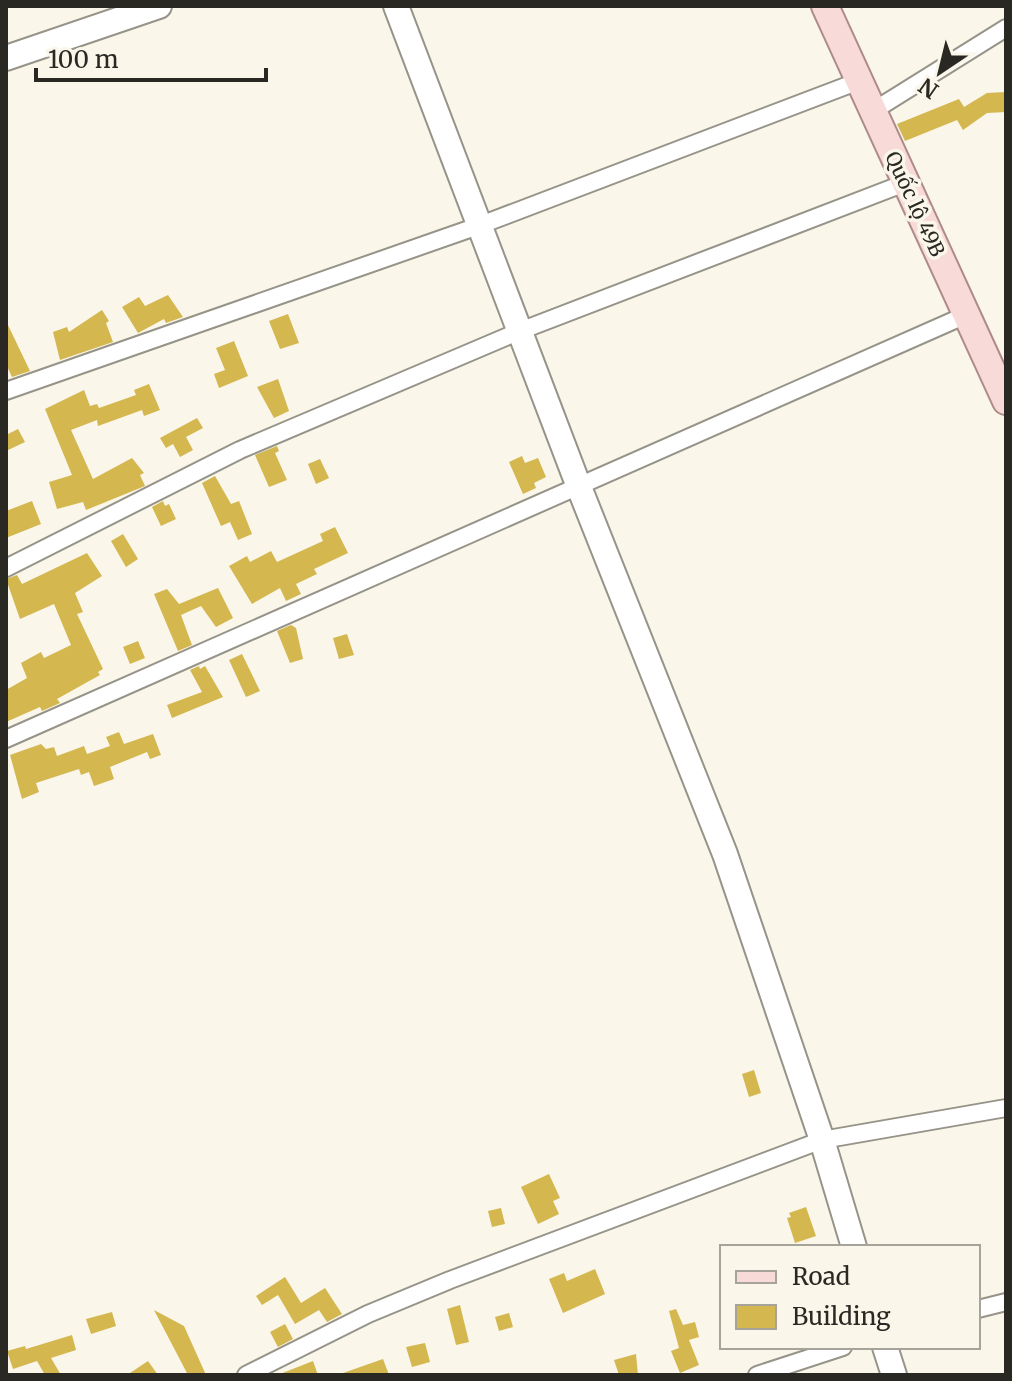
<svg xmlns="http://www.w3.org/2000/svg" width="1012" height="1381" font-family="Merriweather,serif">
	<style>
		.building { fill: #d4b74f }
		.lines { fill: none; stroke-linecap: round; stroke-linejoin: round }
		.street-casing { stroke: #969388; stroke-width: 20 }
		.secondary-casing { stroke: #969388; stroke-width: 28 }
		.primary-casing { stroke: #ad8b88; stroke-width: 30 }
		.street { stroke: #fff; stroke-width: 16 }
		.secondary { stroke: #fff; stroke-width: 24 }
		.primary { stroke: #f8dad9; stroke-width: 26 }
		.labels { text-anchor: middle; stroke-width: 7; stroke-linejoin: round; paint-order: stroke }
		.street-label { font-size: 20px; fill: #292823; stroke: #faf6ea }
	</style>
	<rect width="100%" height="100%" fill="#faf6ea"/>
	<!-- building -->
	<g class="building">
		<path d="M1006,92V112L987,113L963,130L957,120L905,141L897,124L959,99L964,107L987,93Z"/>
		<path d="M168,295L183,317L166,323L164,319L138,333L122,307L139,297L145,306Z"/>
		<path d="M102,310L109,321L106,323L113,342L60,360L53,332L67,327L69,332Z"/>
		<path d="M288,314L299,343L280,349L269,321Z"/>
		<path d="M6,321L30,371L12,377L6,364Z"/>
		<path d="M234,341L248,376L219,388L214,374L225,370L216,348Z"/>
		<path d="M278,379L289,411L274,418L257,387Z"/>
		<path d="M149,384L160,410L144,416L142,410L98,426L97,420L71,430L93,479L132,458L144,473L140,475L145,486L86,510L83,502L57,509L49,482L72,475L45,409L84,390L90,406L97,404L99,408L136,395L134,390Z"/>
		<path d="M197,418L203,428L186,437L193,450L180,457L173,444L166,448L160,438Z"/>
		<path d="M18,429L25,442L6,451V435Z"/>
		<path d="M277,446L279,451L275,453L287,480L269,487L255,455Z"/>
		<path d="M522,456L525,463L538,458L546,477L534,483L536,488L523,494L509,462Z"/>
		<path d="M320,459L329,478L316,484L308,464Z"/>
		<path d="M215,476L231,504L239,501L252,534L238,540L230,522L221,526L202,483Z"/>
		<path d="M32,501L41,524L6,538V511Z"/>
		<path d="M163,501L165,506L169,504L176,519L161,526L152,507Z"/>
		<path d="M335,527L348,553L314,569L317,574L296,584L301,594L286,601L280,588L252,604L229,566L247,556L250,562L271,551L277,562L323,541L320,534Z"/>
		<path d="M123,534L138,559L126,567L111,541Z"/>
		<path d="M87,553L102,576L75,593L83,612L77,614L103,669L98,672L100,675L57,699L60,703L42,711L40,707L6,722V690L27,678L21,663L41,652L44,658L71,645L54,604L20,619L6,579L17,575L22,584Z"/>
		<path d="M218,588L233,618L216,627L201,606L181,615L192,645L178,651L154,594L167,589L179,604Z"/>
		<path d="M291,625L296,628L303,659L290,663L277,631Z"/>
		<path d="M347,634L354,655L339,659L333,638Z"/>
		<path d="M138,641L145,658L130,664L123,647Z"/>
		<path d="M242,654L260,691L246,697L229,660Z"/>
		<path d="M199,666L200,669L205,666L223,697L172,718L167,705L202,692L190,670Z"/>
		<path d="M119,732L124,744L153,734L161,755L150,759L147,752L110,767L114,779L94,786L89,772L81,775L79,769L36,783L39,792L22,799L10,755L41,744L46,749L54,747L57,756L84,746L87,754L110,746L106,737Z"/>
		<path d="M754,1070L761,1093L749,1097L742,1074Z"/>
		<path d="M549,1174L560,1198L553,1201L559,1214L538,1224L521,1187Z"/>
		<path d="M806,1207L816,1236L795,1243L787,1218L791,1217L789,1213Z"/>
		<path d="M501,1208L505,1224L492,1227L488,1211Z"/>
		<path d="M595,1269L605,1294L563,1313L549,1279L564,1273L567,1281Z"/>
		<path d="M285,1277L301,1303L325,1288L342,1314L327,1322L319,1310L295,1324L278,1295L262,1305L256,1296Z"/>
		<path d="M460,1305L469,1342L456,1345L447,1309Z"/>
		<path d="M676,1309L683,1325L695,1322L699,1337L689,1340L699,1365L680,1373L671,1351L679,1348L669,1311Z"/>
		<path d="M154,1310L184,1326L206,1375H188Z"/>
		<path d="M112,1312L116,1326L91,1334L86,1319Z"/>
		<path d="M509,1313L513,1327L499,1331L495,1317Z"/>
		<path d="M285,1324L293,1339L278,1347L270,1332Z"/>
		<path d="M72,1335L76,1350L51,1358L61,1375H45L37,1361L13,1369L7,1351L25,1346L26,1349Z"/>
		<path d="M425,1343L430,1362L412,1367L406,1347Z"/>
		<path d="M636,1354L638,1375H619L614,1360Z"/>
		<path d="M383,1359L389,1375H343V1373Z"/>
		<path d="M148,1361L158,1375H127Z"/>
		<path d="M313,1361L318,1375H280V1374Z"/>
	</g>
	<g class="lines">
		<defs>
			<g id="street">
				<path d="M873,111L1006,28"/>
				<path d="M6,391L478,226L859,81"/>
				<path d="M6,568L240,450L520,331L905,183"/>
				<path d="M6,739L966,315"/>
				<path d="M978,1309L1006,1302"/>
				<path d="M246,1375L368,1314L450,1280L822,1140L1006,1108"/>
				<path d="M757,1375L843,1347"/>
			</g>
			<g id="secondary">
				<path d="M396,6L579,487L725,854L822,1140L854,1247"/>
				<path d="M6,58L159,6"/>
				<path d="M885,1347L894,1375"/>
			</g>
			<path id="primary" d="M825,6L1006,401"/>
		</defs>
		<!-- street casing -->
		<use href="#street" class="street-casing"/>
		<!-- secondary casing -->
		<use href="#secondary" class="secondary-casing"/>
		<!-- primary casing -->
		<use href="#primary" class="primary-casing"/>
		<!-- street -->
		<use href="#street" class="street"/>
		<!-- secondary -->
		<use href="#secondary" class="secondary"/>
		<!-- primary -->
		<use href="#primary" class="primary"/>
	</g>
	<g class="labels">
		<!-- street labels -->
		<g class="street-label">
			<text transform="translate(915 204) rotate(65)" y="7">Quốc lộ 49B</text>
		</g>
	</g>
	<!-- border -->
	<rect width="1012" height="1381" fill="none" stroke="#292823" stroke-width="16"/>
	<!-- legend -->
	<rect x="720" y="1245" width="260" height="104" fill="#faf6ea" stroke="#a6a49a" stroke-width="2"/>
	<rect x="736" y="1271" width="40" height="12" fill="#f8dad9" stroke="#a6a49a" stroke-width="2"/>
	<text x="792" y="1285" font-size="24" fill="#292823">Road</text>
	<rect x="736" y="1305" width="40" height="24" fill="#d4b74f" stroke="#a6a49a" stroke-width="2"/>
	<text x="792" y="1325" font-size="24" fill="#292823">Building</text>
	<!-- north arrow -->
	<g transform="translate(940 72) rotate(215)" stroke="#faf6ea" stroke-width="6" paint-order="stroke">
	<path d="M0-6L14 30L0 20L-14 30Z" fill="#292823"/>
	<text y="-12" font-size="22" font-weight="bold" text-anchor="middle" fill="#292823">N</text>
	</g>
	<!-- scale -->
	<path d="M36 68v12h230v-12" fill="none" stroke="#292823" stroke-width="4"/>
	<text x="48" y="68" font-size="24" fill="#292823" stroke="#faf6ea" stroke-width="6" paint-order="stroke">100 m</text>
</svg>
